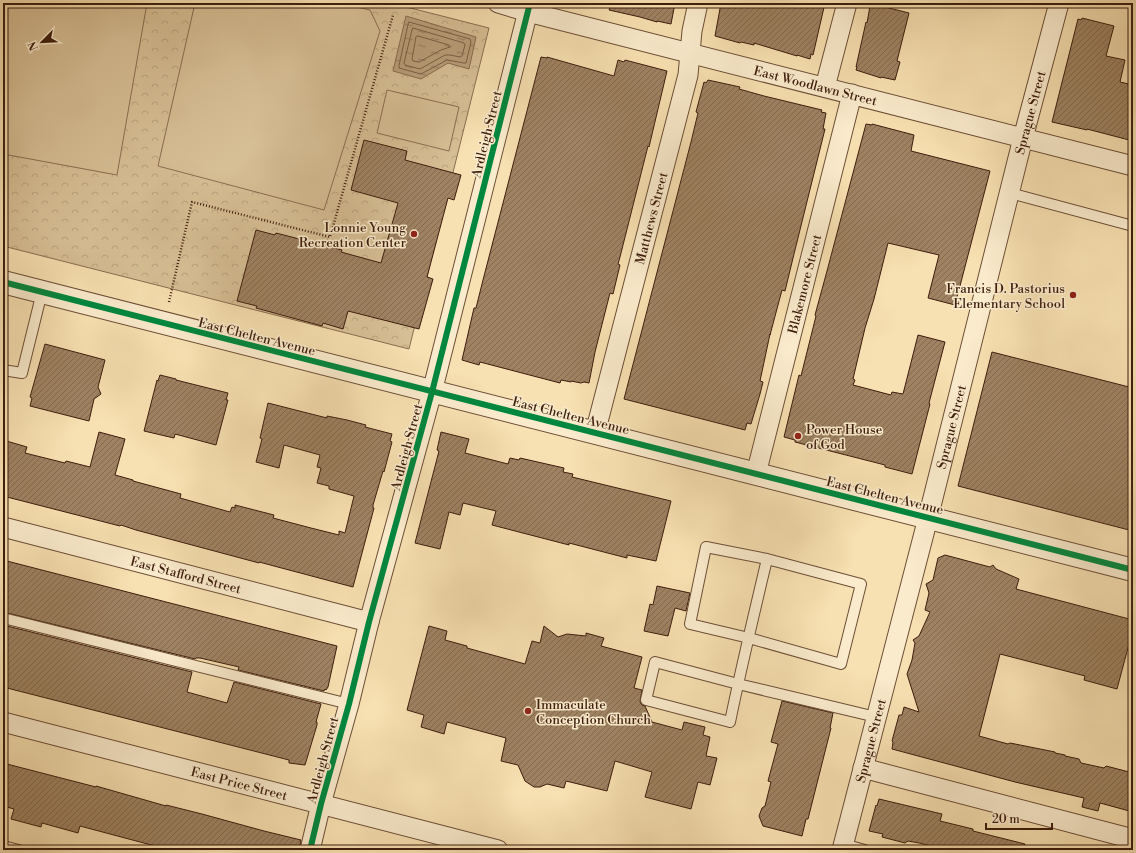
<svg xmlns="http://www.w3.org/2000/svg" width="1136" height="853" font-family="'Libre Bodoni',serif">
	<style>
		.park { fill: url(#park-crowns); stroke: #8a6e51 }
		.garden { fill: #d7bf95; stroke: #8a6e51 }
		.water { fill: url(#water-ripples); stroke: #876a4e }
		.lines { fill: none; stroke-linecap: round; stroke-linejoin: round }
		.shore { stroke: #7a5e43; stroke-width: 1 }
		.building { fill: url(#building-hatch); stroke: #3d1d0d }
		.service-casing { stroke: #6c4e36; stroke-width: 12 }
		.minor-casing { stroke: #6c4e36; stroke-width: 21 }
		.tertiary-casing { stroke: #6c4e36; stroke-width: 24 }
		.path { stroke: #3d1d0d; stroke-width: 2.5; stroke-dasharray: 1 2; stroke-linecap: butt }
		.service { stroke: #faebcc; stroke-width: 10 }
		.minor { stroke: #faebcc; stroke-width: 19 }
		.tertiary { stroke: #faebcc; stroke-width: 22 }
		.cycleway-casing { stroke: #faebcc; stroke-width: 8 }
		.cycleway { stroke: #00873e; stroke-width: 6 }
		.poi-dot { fill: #8f2418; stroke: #faebcc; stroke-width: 1.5 }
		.labels { text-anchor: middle; stroke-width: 3; stroke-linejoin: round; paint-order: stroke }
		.street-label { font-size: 13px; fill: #3d1d0d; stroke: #faebcc }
		.poi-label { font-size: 13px; fill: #3d1d0d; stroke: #faebcc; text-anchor: end }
	</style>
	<defs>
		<pattern id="park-crowns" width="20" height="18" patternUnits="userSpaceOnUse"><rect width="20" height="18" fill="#d7bf95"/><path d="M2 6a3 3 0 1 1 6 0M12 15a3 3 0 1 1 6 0" fill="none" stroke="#b9a47f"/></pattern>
		<pattern id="water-ripples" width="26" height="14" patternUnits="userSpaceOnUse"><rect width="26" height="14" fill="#b89e79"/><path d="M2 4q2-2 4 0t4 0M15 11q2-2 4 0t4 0" fill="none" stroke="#978062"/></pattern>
		<pattern id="building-hatch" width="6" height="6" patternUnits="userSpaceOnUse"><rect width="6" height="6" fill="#9e8262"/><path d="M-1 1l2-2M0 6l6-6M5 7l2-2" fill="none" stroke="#826a4f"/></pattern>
	</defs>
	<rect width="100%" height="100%" fill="#f7e0b1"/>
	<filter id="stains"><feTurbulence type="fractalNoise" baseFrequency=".005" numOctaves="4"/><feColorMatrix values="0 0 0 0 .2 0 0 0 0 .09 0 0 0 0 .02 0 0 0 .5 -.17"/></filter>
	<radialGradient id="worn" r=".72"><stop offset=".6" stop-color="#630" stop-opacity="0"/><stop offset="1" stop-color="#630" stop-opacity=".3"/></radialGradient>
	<!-- park -->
	<path class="park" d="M3,3H391L489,28L409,349L3,246Z"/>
	<!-- garden -->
	<g class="garden">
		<path d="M3,3H147L117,175L3,154Z"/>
		<path d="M195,3H339L370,10L380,31L324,210L158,166Z"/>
		<path d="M387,90L459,107L449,151L377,133Z"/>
	</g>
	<!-- water -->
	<path class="water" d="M406,16L476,37L469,69L448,63L421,79L393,71Z"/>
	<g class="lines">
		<!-- shore -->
		<g class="shore">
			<path d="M409,22L470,39L471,42L466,63H464L447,60L421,74L399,68V66Z"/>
			<path d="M413,28L464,43L465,45L462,56L460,57L450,55H445L420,69L405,65L404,63L412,30Z"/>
			<path d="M418,36L449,45L450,47L441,50L419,62L413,61L412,59L416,37Z"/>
		</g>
	</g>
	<!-- building -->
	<g class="building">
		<path d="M608,3H675L671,24L657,21V22L640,17L609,10L610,8L607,7Z"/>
		<path d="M721,3H825L813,55L811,54L810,59L797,55V56L754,43V45L741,42L740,43L715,36Z"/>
		<path d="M873,4L909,13L897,61L900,62L895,80L881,77V78L856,70L857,67H856L866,22L867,23L870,6L872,7Z"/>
		<path d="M1082,18L1114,26L1106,56L1125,60L1120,82L1133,85V141L1087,129V130L1052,122L1078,19L1081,20Z"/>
		<path d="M541,57L547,58V57L614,76L618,60L624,62L625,60L667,71L649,147L648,146L620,257L618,264L620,265L613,294L610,293L595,352L589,383L584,382L581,383L571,381V382L561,380L560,383L480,362L479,365L462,360L474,308H476L483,280Z"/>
		<path d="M708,80L740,87L739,89L764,96L822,110L821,112L826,113L823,129H825L794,254L785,291L782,290L770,335V334L760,381L763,382L760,394L751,424L747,423L745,430L624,399L691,142L698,113L696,112L704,82L706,83Z"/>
		<path d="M866,124L872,125V124L914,135L911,151L990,171L955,305L928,298L939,255L888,243L874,299L865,328L853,379L855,380L853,385L891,395L892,392L903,394L918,335L945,342L929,403L930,404L912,474L885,467V465L795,442V440L784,437L799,375L801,376L816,316L815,315L827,271Z"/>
		<path d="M364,140L407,151L405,160L461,175L454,200L448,198L427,277L433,279L419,329L348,311L343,329L323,323L322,326L256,308L257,306L237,301L256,230L275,235L276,233L342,250L341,252L381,263L398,203L351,190Z"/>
		<path d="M45,344L105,360L98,387L101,394L94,399L89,421L30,406L32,398L30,397Z"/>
		<path d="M992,352L1133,388V531L958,486Z"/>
		<path d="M160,375L176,379V380L228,393L226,400H228L216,445L175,434L174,438L144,431L157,380L158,381Z"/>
		<path d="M268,403L327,418V416L347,420L366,425L365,427L392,434L390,441L392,442L384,472L383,471L373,505V508H374L353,587L259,562V563L136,530L121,525L120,526L3,496V440L27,447L25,453L65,463L66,461L90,467L99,432L125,439L115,475L133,480V481L181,494L180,498L230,512L232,507L235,508V505L274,515L273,518L311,528L339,535V531L345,533L354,496L329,489V486L317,483L321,468L317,467L320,455L284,445L279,468L256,462L262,439L260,438Z"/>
		<path d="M441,432L469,439L465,453L508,464L510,458L519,460L520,458L564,468L563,472L573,474L572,477L671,501L656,561L627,555V558L569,543V545L492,525L496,511L463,503L460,515L449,512L440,549L415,543L439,451L437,450Z"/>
		<path d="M945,555L990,567L993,565L996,569L1019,579L1016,589L1133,620V629L1117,689L1084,680L1085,676L1000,654L979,736L1008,744L1010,743L1055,752V753L1065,755V756L1079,759L1081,763L1104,768L1106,766L1110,767L1133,773V812L1100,803L1098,811L1082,807L1084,798L1015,782L892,749L893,742L892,741L899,715H902L904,707L919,712L907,674L912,660L915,643L913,640L919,636L930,612L925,610L929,593L926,584L933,580L938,558Z"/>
		<path d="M3,560L337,646L328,687L326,690L325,689L324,691L238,670L239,667L200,658H196L195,659L3,612Z"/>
		<path d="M657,586L690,593L686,611L675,608L668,636L644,631L650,604L653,605Z"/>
		<path d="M3,625L192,672L187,692L227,703L234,682L321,704L316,722H317V725L305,765L289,763V760L3,687Z"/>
		<path d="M429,626L447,631L445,640L467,646V648L525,664L532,641L540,643L544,626L558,637L567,634L586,636V633L604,638L601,646L642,657L634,688L642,690L640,702L642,705L645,706L652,722L682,730L684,722L705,727L703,735L710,737L706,756L717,758L710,785L698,782L691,809L645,797L652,772L615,761L607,791L566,781L564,788L547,784L540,787H534L525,781L518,765L501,761L506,738L447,722L444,734L421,727L424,715L407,710Z"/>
		<path d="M782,701L833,713L830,728H831L808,819H806L802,836L763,826L759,816L762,808L765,806L771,782L768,781L778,744L771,742Z"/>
		<path d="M3,763L96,787V786L166,806V805L202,814L264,831L301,840L299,850H154L155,846L80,826L78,833L42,823L41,827L11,819L14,809L3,806Z"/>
		<path d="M879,799L942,814L940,821L973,829V831L1025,844L1024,850H932L931,846L919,843L908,841L905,843L882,837L883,834L869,831L876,805L877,806Z"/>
	</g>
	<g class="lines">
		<defs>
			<g id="service">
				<path d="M1010,193L1133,226"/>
				<path d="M3,370L22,373L42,292"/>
				<path d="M767,559L706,547L690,624L749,638L841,664L861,584L767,559C754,614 741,668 730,722L646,700L655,662L738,684L876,717"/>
				<path d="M3,618L349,704"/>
				<path d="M843,844L865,850"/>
				<path d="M3,846L19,850"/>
			</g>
			<g id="minor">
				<path id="s1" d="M498,3L528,12L1133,166"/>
				<path d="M825,87L847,3"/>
				<path id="s2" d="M595,433L688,75L692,31L698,3"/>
				<path id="s3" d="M756,474L852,94"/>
				<path id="s4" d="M3,527L369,622"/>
				<path id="s5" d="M3,722L498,850"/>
				<path d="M863,768L1133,839"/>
				<path d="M310,850L321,804L349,704L369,622L432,392L530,3"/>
				<path id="s6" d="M842,850L928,518L1023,138L1059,3"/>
			</g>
			<path id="tertiary" d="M3,282L1133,570"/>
		</defs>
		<!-- service casing -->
		<use href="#service" class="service-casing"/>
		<!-- minor casing -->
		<use href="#minor" class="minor-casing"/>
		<!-- tertiary casing -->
		<use href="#tertiary" class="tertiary-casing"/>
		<!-- path -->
		<path class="path" d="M169,302L192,202L330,237L393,15"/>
		<!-- service -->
		<use href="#service" class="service"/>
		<!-- minor -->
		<use href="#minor" class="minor"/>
		<!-- tertiary -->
		<use href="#tertiary" class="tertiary"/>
		<defs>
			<g id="cycleway">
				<path d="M3,282L1133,570"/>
				<path d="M310,850L321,804L349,704L369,622L432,392L530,3"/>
			</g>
		</defs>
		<!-- cycleway casing -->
		<use href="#cycleway" class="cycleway-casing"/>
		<!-- cycleway -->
		<use href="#cycleway" class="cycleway"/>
	</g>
	<!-- markers -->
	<g class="poi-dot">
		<circle cx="414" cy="234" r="4"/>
		<circle cx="1073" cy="295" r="4"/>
		<circle cx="798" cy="436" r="4"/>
		<circle cx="528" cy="711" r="4"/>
	</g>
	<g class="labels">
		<!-- street labels -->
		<g class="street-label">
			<text dy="5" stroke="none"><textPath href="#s1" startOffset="328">East Woodlawn Street</textPath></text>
			<text dy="5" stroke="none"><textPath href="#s6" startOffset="761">Sprague Street</textPath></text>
			<text transform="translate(486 134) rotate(-76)" y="5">Ardleigh Street</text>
			<text dy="5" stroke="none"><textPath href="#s2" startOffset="222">Matthews Street</textPath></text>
			<text dy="5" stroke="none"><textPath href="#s3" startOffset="196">Blakemore Street</textPath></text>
			<text transform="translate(257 336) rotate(14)" y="5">East Chelten Avenue</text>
			<text transform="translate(571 415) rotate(14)" y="5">East Chelten Avenue</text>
			<text dy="5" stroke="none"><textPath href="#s6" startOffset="437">Sprague Street</textPath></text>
			<text transform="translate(406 447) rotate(-75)" y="5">Ardleigh Street</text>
			<text transform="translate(885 495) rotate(14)" y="5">East Chelten Avenue</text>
			<text dy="5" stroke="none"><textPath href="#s4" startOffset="189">East Stafford Street</textPath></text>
			<text dy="5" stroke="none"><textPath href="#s6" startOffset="113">Sprague Street</textPath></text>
			<text transform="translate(322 760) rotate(-75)" y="5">Ardleigh Street</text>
			<text dy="5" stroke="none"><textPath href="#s5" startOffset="244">East Price Street</textPath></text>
		</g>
		<!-- poi labels -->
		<g class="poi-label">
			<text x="406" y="232">Lonnie Young<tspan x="406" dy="15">Recreation Center</tspan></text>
			<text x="1065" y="293">Francis D. Pastorius<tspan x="1065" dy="15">Elementary School</tspan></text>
			<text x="806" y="434" text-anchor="start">Power House<tspan x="806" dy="15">of God</tspan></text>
			<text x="536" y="709" text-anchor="start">Immaculate<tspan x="536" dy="15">Conception Church</tspan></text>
		</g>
	</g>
	<!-- margin -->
	<rect width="1136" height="853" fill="none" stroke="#f7e0b1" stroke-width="16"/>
	<rect x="4" y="4" width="1128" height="845" fill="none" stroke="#3d1d0d" stroke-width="2"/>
	<rect x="8" y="8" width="1120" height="837" fill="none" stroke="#3d1d0d"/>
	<!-- north arrow -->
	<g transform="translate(42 42) rotate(246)" stroke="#faebcc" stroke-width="3" paint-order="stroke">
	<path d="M0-3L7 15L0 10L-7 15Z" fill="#3d1d0d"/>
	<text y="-6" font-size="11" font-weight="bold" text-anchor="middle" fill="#3d1d0d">N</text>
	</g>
	<!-- scale -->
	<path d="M986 823v6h66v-6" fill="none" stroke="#3d1d0d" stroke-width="2"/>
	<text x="992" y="823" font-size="12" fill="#3d1d0d" stroke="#faebcc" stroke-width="3" paint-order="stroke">20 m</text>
	<rect width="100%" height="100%" filter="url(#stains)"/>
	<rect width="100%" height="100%" fill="url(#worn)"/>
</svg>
